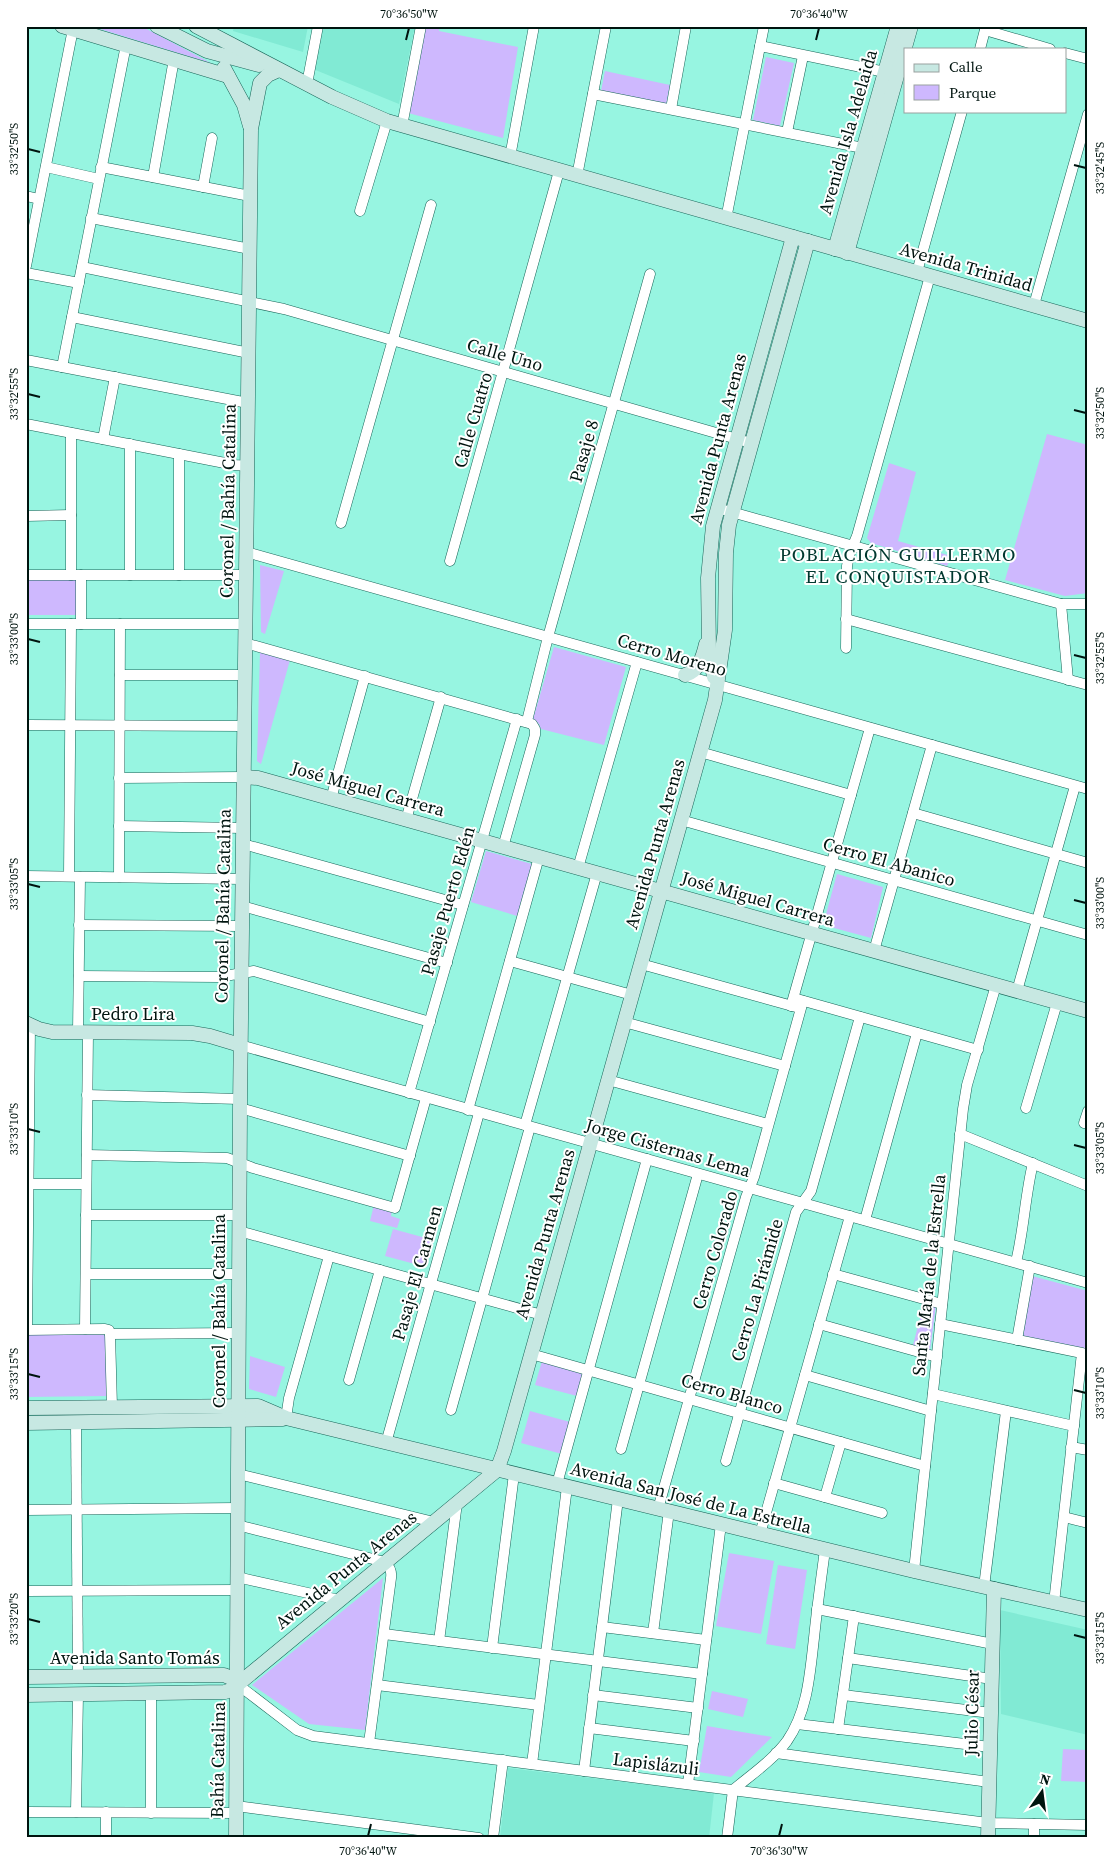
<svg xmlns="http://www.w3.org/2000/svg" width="1114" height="1864" font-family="'Source Serif 4',serif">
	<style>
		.built { fill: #81ead4 }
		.green { fill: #ceb8fe }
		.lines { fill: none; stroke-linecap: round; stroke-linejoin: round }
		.street-casing { stroke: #186558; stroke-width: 11 }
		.secondary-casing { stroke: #186558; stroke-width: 15 }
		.street { stroke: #fff; stroke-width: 10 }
		.secondary { stroke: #c7e8e2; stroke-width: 14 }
		.ticks { fill: none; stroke: #00140f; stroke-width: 2 }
		.labels { text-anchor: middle; stroke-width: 4; stroke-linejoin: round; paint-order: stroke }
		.street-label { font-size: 18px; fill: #00140f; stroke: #fff }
		.neighbourhood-label { font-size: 19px; letter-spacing: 1px; fill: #00382f; stroke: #fff }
		.neatline { fill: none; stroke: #00140f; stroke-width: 2 }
		.ticks-label { font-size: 12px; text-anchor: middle; fill: #00140f }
	</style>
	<rect width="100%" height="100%" fill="#97f5e1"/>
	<!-- built -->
	<g class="built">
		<path d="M234,26H308L303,52L233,31Z"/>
		<path d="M322,26H415L399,104L313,69Z"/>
		<path d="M1000,1610L1088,1630V1735L1001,1714Z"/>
		<path d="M508,1768L714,1793L709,1838H500Z"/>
	</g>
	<!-- green -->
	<g class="green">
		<path d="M90,26H141L211,63Z"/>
		<path d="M425,26H440L439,31L518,47L503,138L408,113Z"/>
		<path d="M766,57L794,63L780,126L753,120Z"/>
		<path d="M605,71L670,85L666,105L601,91Z"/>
		<path d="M1047,434L1088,445V593L1065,596L1005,580Z"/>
		<path d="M889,463L916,472L898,541L951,556L947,566L871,543L867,538Z"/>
		<path d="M260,565L284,571L265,634L261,632Z"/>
		<path d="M76,578L77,615H26V579Z"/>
		<path d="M554,647L626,667L604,745L541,729L539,724L533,719Z"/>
		<path d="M260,652L290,660L261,764L257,761Z"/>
		<path d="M486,851L532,864L517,916L471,902Z"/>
		<path d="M837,874L883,887L871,938L823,925Z"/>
		<path d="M374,1205L392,1210L391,1216L400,1219L397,1228L370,1221Z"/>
		<path d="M393,1229L433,1240L426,1267L385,1256Z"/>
		<path d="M1032,1276L1088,1291V1349L1023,1337Z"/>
		<path d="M924,1303L936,1305L930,1350L913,1345Z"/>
		<path d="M103,1334L105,1336L108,1396L26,1397V1335Z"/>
		<path d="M250,1356L285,1367L276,1397L249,1389Z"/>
		<path d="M542,1361L583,1373L577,1396L535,1385Z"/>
		<path d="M530,1411L570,1422L562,1454L521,1443Z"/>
		<path d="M729,1553L774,1561L761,1634L716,1626Z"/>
		<path d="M778,1565L807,1570L795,1649L766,1644Z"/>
		<path d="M383,1578L365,1730L309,1724L252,1685Z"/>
		<path d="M712,1691L748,1699L743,1717L708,1709Z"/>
		<path d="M707,1726L772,1737L731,1777L699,1772Z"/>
		<path d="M1063,1749L1088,1750V1782L1061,1781Z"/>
	</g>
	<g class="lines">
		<defs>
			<g id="street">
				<path d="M985,30L1050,49"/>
				<path d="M760,46L885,72"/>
				<path d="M980,49L986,26"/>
				<path d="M1065,53L1088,59"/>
				<path d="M307,84L318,26"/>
				<path d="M593,94L863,148"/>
				<path d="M671,109L686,26"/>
				<path d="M402,126L421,26"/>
				<path d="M787,132L803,56"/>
				<path d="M510,157L534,26"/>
				<path d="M46,167L99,179"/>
				<path d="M101,167L250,196"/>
				<path d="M577,176L606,26"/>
				<path d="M153,177L174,59"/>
				<path d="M203,187L212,138"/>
				<path d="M26,196L39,199"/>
				<path d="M360,211L387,121"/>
				<path d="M91,218L250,249"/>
				<path d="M726,219L764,26"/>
				<path d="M26,266L73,29"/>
				<path d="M82,267L284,309L751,443"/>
				<path d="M917,272L962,111"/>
				<path d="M26,273L79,283"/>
				<path d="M1034,305L1088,114"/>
				<path d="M72,317L249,353"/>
				<path d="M26,360L248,403"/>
				<path d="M62,367L126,45"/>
				<path d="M26,424L235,465L248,466"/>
				<path d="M103,439L115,377"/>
				<path d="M130,444V575"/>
				<path d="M179,454V575"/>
				<path d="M717,508L1061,604H1088"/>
				<path d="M26,516L71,515"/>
				<path d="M341,523L431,205"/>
				<path d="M246,552L1088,789"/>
				<path d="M450,561L559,171"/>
				<path d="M26,575H246"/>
				<path d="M71,575V433"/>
				<path d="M81,575V624"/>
				<path d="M1061,604L1068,680"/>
				<path d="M846,619L1088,685"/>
				<path d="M26,624H246"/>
				<path d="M245,643L532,724L535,729V735L503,847"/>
				<path d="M846,648L847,566L849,555L857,536L930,276"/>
				<path d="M120,675H245"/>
				<path d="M527,721L548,637L650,274"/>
				<path d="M26,725L244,726"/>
				<path d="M700,752L851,795"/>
				<path d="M119,778L244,777"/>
				<path d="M331,799L365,676"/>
				<path d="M913,813L1088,863"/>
				<path d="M406,820L441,697"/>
				<path d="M681,820L1088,935"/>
				<path d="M119,826L243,828"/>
				<path d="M243,844L463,905"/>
				<path d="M578,868L637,662"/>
				<path d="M26,876L242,879"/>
				<path d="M69,876L71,624"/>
				<path d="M119,877L120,624"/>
				<path d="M242,906L447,963"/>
				<path d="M79,925L242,926"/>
				<path d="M874,951L932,745"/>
				<path d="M510,961L632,995"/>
				<path d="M641,964L796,1007"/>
				<path d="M79,976L219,977L254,971L430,1022"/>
				<path d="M1017,991L1075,786"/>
				<path d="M797,999L978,1050"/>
				<path d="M791,1006L870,728"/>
				<path d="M624,1022L785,1066"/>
				<path d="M78,1032L80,877"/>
				<path d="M240,1045L1088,1283"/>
				<path d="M608,1080L768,1124"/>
				<path d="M409,1093L517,719"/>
				<path d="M87,1095L240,1099"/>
				<path d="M240,1108L410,1156"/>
				<path d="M1026,1108L1057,1003"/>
				<path d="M468,1110L539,857"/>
				<path d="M1084,1123L1088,1111"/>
				<path d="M525,1125L597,873"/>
				<path d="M960,1134L1088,1186"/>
				<path d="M87,1155L227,1158L253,1168L395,1208L426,1098"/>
				<path d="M26,1184H86"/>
				<path d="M86,1215H239"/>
				<path d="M865,1220L917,1033"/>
				<path d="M239,1231L542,1315"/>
				<path d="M1016,1262C1024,1229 1025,1196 1033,1163"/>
				<path d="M86,1274H238"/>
				<path d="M833,1274L942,1304"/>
				<path d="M819,1324L937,1357"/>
				<path d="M940,1324L1082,1353L1054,1603"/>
				<path d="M85,1329L88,1032"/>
				<path d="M26,1330L105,1329L109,1330L110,1334L112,1407"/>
				<path d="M27,1330L30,1025"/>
				<path d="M110,1334L238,1333"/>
				<path d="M1017,1340L1030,1266"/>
				<path d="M531,1354L925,1466"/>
				<path d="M805,1375L931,1411"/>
				<path d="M349,1380L380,1270"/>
				<path d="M933,1394L1074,1426"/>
				<path d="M451,1410L530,1127"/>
				<path d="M286,1418L289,1398L329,1256"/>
				<path d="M76,1423L78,1676"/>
				<path d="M386,1443L479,1113"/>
				<path d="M1071,1447L1088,1450"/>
				<path d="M621,1449L698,1174"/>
				<path d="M726,1461L796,1212L811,1191L860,1017"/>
				<path d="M238,1474L434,1522"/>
				<path d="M774,1483L882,1513"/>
				<path d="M557,1484L647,1159"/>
				<path d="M825,1497L841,1442"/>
				<path d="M658,1509L746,1197L754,1177L803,1001"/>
				<path d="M26,1510L237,1508"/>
				<path d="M1064,1517L1088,1523"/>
				<path d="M237,1525L385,1562C390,1567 392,1571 391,1578L369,1743"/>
				<path d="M760,1534L850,1216"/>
				<path d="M914,1571L963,1109L967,1085L996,985"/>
				<path d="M237,1577L339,1600"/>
				<path d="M984,1587L1006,1411"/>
				<path d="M26,1591L237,1590"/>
				<path d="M817,1609L993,1644"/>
				<path d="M602,1627L706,1640"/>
				<path d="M653,1633L669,1511"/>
				<path d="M384,1634L702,1674"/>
				<path d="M439,1641L457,1503"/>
				<path d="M492,1648L514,1474"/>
				<path d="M848,1658L992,1679"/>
				<path d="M237,1684L297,1730L313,1736L988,1823L1088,1825"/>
				<path d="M377,1685L539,1705"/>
				<path d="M593,1695L698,1708"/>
				<path d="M843,1695L991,1713"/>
				<path d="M797,1724L990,1747"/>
				<path d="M589,1728L694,1741"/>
				<path d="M838,1729L854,1616"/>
				<path d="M776,1753L989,1782"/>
				<path d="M532,1764L567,1487"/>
				<path d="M584,1771L618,1499"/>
				<path d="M688,1784L721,1524"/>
				<path d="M236,1806L479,1838"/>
				<path d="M26,1812L236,1813"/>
				<path d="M76,1812L78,1694"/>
				<path d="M151,1813V1693"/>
				<path d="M1034,1824V1838"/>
				<path d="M106,1838V1812"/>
				<path d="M493,1838L503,1760"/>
				<path d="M727,1838L733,1790C751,1775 773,1760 787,1741C808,1711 810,1672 814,1638C817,1608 821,1579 825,1550"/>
			</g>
			<g id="secondary">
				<path d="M62,26L228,76"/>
				<path d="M157,26L207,51L259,65"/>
				<path d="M196,26L332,97L387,121L1088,321"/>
				<path d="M224,68L244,105L250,126"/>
				<path d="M835,249L898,26"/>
				<path d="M847,253L911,26"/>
				<path d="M685,675C699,671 703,657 706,644"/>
				<path d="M714,677L709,650L708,578L713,526L793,237"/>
				<path d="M244,777L258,778L1088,1011"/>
				<path d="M26,1023L39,1029L52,1032L192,1033L210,1036L240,1045"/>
				<path d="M26,1408L258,1406L286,1418L914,1571L1088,1610"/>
				<path d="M26,1423L283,1419"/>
				<path d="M26,1677L224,1675L231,1678L237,1684"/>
				<path d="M26,1695L225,1692L231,1690L497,1470L504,1451L715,700L725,630L726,553L729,525L808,241"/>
				<path d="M236,1838L240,1108L251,129L260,83L268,75L279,70"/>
				<path d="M988,1838L994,1589"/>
			</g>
		</defs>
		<!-- street casing -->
		<use href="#street" class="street-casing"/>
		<!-- secondary casing -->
		<use href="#secondary" class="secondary-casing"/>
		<!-- street -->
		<use href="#street" class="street"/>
		<!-- secondary -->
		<use href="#secondary" class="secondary"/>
	</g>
	<!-- ticks -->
	<path class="ticks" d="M406,40L409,28M816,40L819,28M28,149L40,152M1074,165L1086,168M28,394L40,397M1074,410L1086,413M28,639L40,642M1074,655L1086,658M28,884L40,887M1074,900L1086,903M28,1129L40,1132M1074,1145L1086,1148M28,1374L40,1377M1074,1390L1086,1393M28,1619L40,1622M1074,1635L1086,1638M368,1836L371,1824M779,1836L782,1824"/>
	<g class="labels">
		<!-- street labels -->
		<g class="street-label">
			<text transform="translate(848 132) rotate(-74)" y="6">Avenida Isla Adelaida</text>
			<text transform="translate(966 267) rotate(16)" y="6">Avenida Trinidad</text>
			<text transform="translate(505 355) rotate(16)" y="6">Calle Uno</text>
			<text transform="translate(473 420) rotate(-74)" y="6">Calle Cuatro</text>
			<text transform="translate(718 439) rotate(-75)" y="6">Avenida Punta Arenas</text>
			<text transform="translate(584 451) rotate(-74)" y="6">Pasaje 8</text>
			<text transform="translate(228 501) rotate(-89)" y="6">Coronel / Bahía Catalina</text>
			<text transform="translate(672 655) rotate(16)" y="6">Cerro Moreno</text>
			<text transform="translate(368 789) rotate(16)" y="6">José Miguel Carrera</text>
			<text transform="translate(655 844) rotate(-74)" y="6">Avenida Punta Arenas</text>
			<text transform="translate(889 862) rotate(16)" y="6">Cerro El Abanico</text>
			<text transform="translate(758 899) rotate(16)" y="6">José Miguel Carrera</text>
			<text transform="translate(448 901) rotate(-74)" y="6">Pasaje Puerto Edén</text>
			<text transform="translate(223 906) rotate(-89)" y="6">Coronel / Bahía Catalina</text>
			<text x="133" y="1020">Pedro Lira</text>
			<text transform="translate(668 1148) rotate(16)" y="6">Jorge Cisternas Lema</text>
			<text transform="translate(545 1234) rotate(-74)" y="6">Avenida Punta Arenas</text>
			<text transform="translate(715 1250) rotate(-74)" y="6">Cerro Colorado</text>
			<text transform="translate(417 1273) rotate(-74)" y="6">Pasaje El Carmen</text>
			<text transform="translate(929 1275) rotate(-84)" y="6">Santa María de la Estrella</text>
			<text transform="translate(757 1290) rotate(-74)" y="6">Cerro La Pirámide</text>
			<text transform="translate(219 1311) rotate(-90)" y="6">Coronel / Bahía Catalina</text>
			<text transform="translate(732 1394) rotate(16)" y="6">Cerro Blanco</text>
			<text transform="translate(691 1498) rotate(14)" y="6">Avenida San José de La Estrella</text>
			<text transform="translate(346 1570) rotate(-39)" y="6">Avenida Punta Arenas</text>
			<text x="135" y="1664">Avenida Santo Tomás</text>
			<text transform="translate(972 1713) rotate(-89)" y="6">Julio César</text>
			<text transform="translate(218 1760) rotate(-89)" y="6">Bahía Catalina</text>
			<text transform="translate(656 1764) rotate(7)" y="6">Lapislázuli</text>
		</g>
		<!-- neighbourhood labels -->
		<g class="neighbourhood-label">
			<text x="898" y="561">POBLACIÓN GUILLERMO<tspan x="898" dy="22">EL CONQUISTADOR</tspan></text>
		</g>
	</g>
	<!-- border -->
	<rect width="1114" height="1864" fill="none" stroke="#ffffff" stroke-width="55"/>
	<!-- legend -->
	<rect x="904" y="48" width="162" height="65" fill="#ffffff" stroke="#99a19f"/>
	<rect x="914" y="64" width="25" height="8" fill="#c7e8e2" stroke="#99a19f"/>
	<text x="949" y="72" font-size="15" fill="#00140f">Calle</text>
	<rect x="914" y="85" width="25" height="15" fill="#ceb8fe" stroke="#99a19f"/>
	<text x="949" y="98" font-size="15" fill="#00140f">Parque</text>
	<!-- north arrow -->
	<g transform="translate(1042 1792) rotate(14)" stroke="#ffffff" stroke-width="4" paint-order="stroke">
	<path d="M0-4L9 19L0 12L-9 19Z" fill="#00140f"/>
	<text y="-8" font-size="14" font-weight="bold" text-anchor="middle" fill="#00140f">N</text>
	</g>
	<rect x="28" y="28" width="1058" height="1808" class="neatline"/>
	<g class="ticks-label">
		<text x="409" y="18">70°36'50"W</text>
		<text x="819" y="18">70°36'40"W</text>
		<text transform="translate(14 149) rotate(-90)" y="4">33°32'50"S</text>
		<text transform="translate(1100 168) rotate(-90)" y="4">33°32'45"S</text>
		<text transform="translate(14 394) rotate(-90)" y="4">33°32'55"S</text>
		<text transform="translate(1100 413) rotate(-90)" y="4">33°32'50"S</text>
		<text transform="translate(14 639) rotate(-90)" y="4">33°33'00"S</text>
		<text transform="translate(1100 658) rotate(-90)" y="4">33°32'55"S</text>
		<text transform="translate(14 884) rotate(-90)" y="4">33°33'05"S</text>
		<text transform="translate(1100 903) rotate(-90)" y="4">33°33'00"S</text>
		<text transform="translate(14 1129) rotate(-90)" y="4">33°33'10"S</text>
		<text transform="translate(1100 1148) rotate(-90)" y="4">33°33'05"S</text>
		<text transform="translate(14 1374) rotate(-90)" y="4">33°33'15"S</text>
		<text transform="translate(1100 1393) rotate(-90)" y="4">33°33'10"S</text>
		<text transform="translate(14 1619) rotate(-90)" y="4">33°33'20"S</text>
		<text transform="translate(1100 1638) rotate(-90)" y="4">33°33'15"S</text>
		<text x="368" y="1855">70°36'40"W</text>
		<text x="779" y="1855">70°36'30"W</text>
	</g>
</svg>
